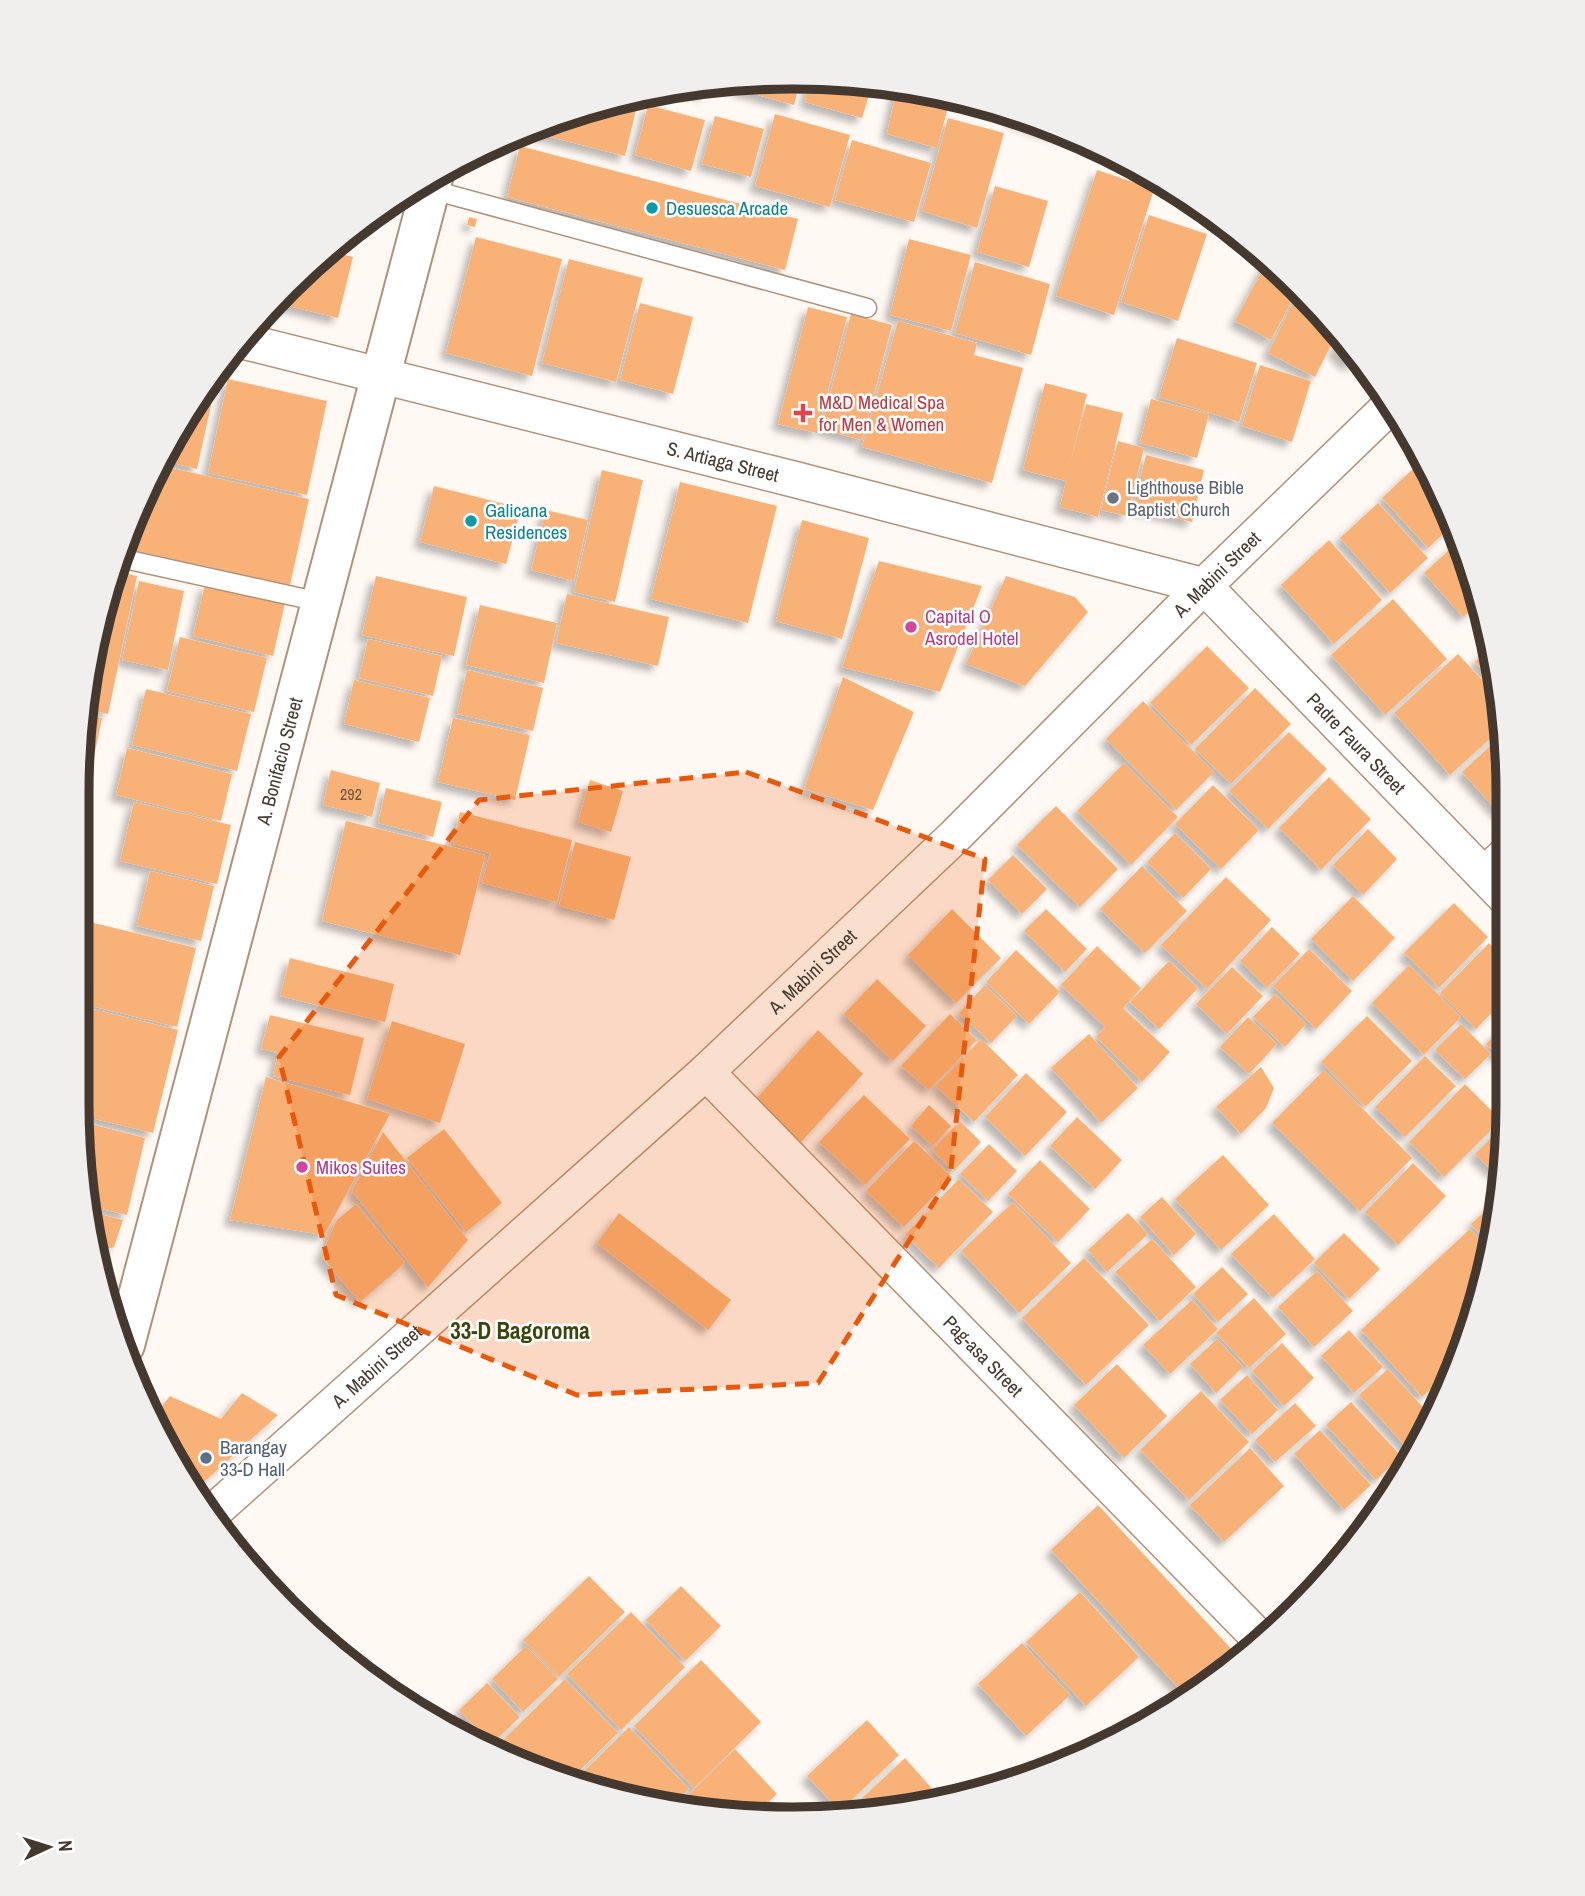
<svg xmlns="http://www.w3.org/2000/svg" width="1585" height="1896" font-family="'Archivo Narrow',sans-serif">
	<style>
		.building { fill: #f8b277; filter: url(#shadow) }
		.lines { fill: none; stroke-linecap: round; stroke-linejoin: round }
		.service-casing { stroke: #b0927a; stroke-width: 21 }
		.minor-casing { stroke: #b0927a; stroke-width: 38 }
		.tertiary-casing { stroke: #b0927a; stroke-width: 42 }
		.service { stroke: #fff; stroke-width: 18 }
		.minor { stroke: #fff; stroke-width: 35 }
		.tertiary { stroke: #fff; stroke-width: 38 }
		.marked { fill: #e8590c; fill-opacity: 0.2; stroke: #e8590c; stroke-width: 5; stroke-dasharray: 14 9; stroke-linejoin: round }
		.culture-dot { fill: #0f9aa8; stroke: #fff; stroke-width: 2.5 }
		.health-dot { fill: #e0444e; stroke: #fff; stroke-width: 2.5 }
		.worship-dot { fill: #6b7280; stroke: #fff; stroke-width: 2.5 }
		.hotel-dot { fill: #d1479c; stroke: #fff; stroke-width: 2.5 }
		.service-dot { fill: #5c6f8a; stroke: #fff; stroke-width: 2.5 }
		.labels { text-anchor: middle; stroke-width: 5; stroke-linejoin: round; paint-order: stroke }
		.number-label { font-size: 16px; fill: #725640 }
		.culture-label { font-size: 19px; fill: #0d838f; stroke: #fff; text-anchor: start }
		.health-label { font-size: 19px; fill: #be3a42; stroke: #fff; text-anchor: start }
		.street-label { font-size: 19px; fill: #45382e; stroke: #fff }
		.worship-label { font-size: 19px; fill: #5b616d; stroke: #fff; text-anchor: start }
		.hotel-label { font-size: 19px; fill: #b23c85; stroke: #fff; text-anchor: start }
		.service-label { font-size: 19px; fill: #4e5e75; stroke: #fff; text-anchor: start }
		.quarter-label { font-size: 23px; font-weight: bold; fill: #3a460c; stroke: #fff }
		.rim { fill: none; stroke: #45382e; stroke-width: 9 }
	</style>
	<defs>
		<filter id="shadow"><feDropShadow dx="-6" dy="6" stdDeviation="3.5" flood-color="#0004"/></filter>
	</defs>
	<rect width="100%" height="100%" fill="#fff8f3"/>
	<!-- building -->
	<g class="building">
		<path d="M792,77L801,78L794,105L736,89L737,82Z"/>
		<path d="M811,79L872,85L862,118L805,102Z"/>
		<path d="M708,85L706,95L682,88Z"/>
		<path d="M897,87L932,91L951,96L937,148L887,134Z"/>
		<path d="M670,89L667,101L642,94L653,91Z"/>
		<path d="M611,103L636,110L625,156L527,131Z"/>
		<path d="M648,105L705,120L691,171L635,155Z"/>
		<path d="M775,114L850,135L830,207L755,186Z"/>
		<path d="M1013,115L1066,131L1064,137L1012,120Z"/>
		<path d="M715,116L764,129L751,177L702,164Z"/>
		<path d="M948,118L1004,133L977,228L922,211Z"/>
		<path d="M852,140L931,163L914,222L835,200Z"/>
		<path d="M520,146L798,219L785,270L507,197Z"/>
		<path d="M1097,170L1154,189L1114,315L1056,296Z"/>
		<path d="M995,186L1048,201L1029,267L977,252Z"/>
		<path d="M1149,215L1207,234L1178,321L1121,302Z"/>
		<path d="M469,217L477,219L475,227L467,225Z"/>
		<path d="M476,237L562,259L532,376L446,353Z"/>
		<path d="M909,239L971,255L951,331L890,315Z"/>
		<path d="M330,251L353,257L338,318L273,302Z"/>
		<path d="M569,259L643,278L616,382L542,363Z"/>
		<path d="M1267,261L1299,287L1271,340L1235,321Z"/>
		<path d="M975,262L1050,284L1031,355L955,333Z"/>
		<path d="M1300,289L1337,333L1315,377L1268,353Z"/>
		<path d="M640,303L693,317L673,394L620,380Z"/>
		<path d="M808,307L847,317L817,433L778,424Z"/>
		<path d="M851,314L892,325L862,440L821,429Z"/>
		<path d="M898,321L977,343L974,355L1023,368L992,483L862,447Z"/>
		<path d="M1177,338L1257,363L1239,422L1159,397Z"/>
		<path d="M1341,338L1357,358L1349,366L1334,351Z"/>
		<path d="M220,365L197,469L161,460L212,378Z"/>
		<path d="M1260,365L1311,381L1292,442L1242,426Z"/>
		<path d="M228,379L327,401L307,495L208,473Z"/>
		<path d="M1045,383L1087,394L1069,467L1086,404L1123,413L1098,517L1060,507L1066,481L1023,470Z"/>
		<path d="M1151,399L1209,414L1197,458L1140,443Z"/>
		<path d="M1118,441L1144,448L1127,516L1101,510Z"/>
		<path d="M1146,455L1204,470L1192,522L1133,507Z"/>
		<path d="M158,465L309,499L290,585L124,548Z"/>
		<path d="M1414,468L1444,501L1455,523L1428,548L1382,498Z"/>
		<path d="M602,470L643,480L615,602L574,592Z"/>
		<path d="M680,482L777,506L748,623L651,599Z"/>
		<path d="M434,486L521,508L506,564L420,542Z"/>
		<path d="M1378,503L1428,558L1390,593L1340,538Z"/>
		<path d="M546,510L588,520L574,581L531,570Z"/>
		<path d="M802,520L869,538L842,639L776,621Z"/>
		<path d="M1329,540L1382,600L1334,644L1281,585Z"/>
		<path d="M1460,540L1479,603L1463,617L1424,573Z"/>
		<path d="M879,561L982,586L940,692L842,667Z"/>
		<path d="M115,571L137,576L108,714L83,708V700L101,607Z"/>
		<path d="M376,576L467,597L454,656L362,635Z"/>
		<path d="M1006,576L1075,597L1088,612L1025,686L966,664Z"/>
		<path d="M139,581L184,591L168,670L122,660Z"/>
		<path d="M205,584L285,603L273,656L193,636Z"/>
		<path d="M567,594L669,617L658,666L556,643Z"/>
		<path d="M1393,599L1447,659L1385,715L1331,655Z"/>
		<path d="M480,605L557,623L544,683L466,665Z"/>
		<path d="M180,637L267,658L254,712L167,691Z"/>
		<path d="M368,639L442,656L433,696L359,678Z"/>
		<path d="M1207,646L1249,688L1191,745L1150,703Z"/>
		<path d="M1492,646L1494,653L1498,687L1475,662Z"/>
		<path d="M1458,654L1499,698L1502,728L1450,775L1394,713Z"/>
		<path d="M467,670L543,688L533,731L457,714Z"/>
		<path d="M843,677L914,712L873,810L804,789Z"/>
		<path d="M354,680L430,698L419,742L344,724Z"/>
		<path d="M1255,688L1291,724L1231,784L1195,749Z"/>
		<path d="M146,689L251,714L237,771L132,745Z"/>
		<path d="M1143,701L1214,772L1176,810L1106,739Z"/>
		<path d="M83,714L102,718L89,781L82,779Z"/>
		<path d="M453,718L530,735L515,800L438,782Z"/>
		<path d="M1289,732L1327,769L1268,829L1229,791Z"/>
		<path d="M1502,735L1508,792V823L1462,772Z"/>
		<path d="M127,748L232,774L221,821L116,795Z"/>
		<path d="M1124,763L1178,817L1131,865L1077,811Z"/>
		<path d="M331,770L380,783L372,817L323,805Z"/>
		<path d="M1329,777L1371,819L1321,870L1279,828Z"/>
		<path d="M590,780L623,791L611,832L578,822Z"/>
		<path d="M1213,785L1259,830L1221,869L1175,824Z"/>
		<path d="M386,788L442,802L433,837L378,823Z"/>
		<path d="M134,802L231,825L217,884L120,861Z"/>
		<path d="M1056,806L1118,869L1080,907L1017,845Z"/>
		<path d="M460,812L572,840L557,902L482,883L490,853L453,844Z"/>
		<path d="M346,821L485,855L460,955L322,921Z"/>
		<path d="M1368,829L1397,859L1363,895L1333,865Z"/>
		<path d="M1175,833L1211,869L1183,898L1147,862Z"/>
		<path d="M575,842L631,857L614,920L559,906Z"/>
		<path d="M1013,855L1047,889L1022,914L988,880Z"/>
		<path d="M1142,866L1187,911L1145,953L1100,909Z"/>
		<path d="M150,871L214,886L201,941L137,926Z"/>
		<path d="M1226,877L1271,920L1207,989L1161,945Z"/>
		<path d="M1353,896L1395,938L1353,981L1311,939Z"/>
		<path d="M1454,903L1488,937L1439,988L1404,953Z"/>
		<path d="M952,909L1001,958L956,1003L908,955Z"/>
		<path d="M1046,909L1087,949L1065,972L1024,931Z"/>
		<path d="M82,920L196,948L177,1027L79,1003Z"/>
		<path d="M1272,927L1300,954L1267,988L1240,961Z"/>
		<path d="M1489,943L1507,961V997L1476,1029L1440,993Z"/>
		<path d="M1097,946L1141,988L1123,1008L1170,1052L1142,1082L1096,1037L1105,1027L1061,985Z"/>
		<path d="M1309,949L1352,991L1316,1029L1273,986Z"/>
		<path d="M1016,950L1060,992L1029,1024L986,982Z"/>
		<path d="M290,958L394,984L385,1022L280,996Z"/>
		<path d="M1169,961L1198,988L1159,1029L1130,1002Z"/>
		<path d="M1409,965L1461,1017L1424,1055L1372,1003Z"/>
		<path d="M1232,967L1263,996L1227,1034L1196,1004Z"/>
		<path d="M877,979L926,1026L893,1061L844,1014Z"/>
		<path d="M985,985L1017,1016L991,1043L959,1013Z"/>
		<path d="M1275,994L1306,1024L1285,1047L1253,1017Z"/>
		<path d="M92,1009L178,1030L153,1133L79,1115L77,1071Z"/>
		<path d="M950,1014L977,1040L929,1090L901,1066Z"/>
		<path d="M270,1015L364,1038L350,1095L273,1076L278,1053L261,1049Z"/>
		<path d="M1367,1016L1412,1061L1365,1107L1321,1062Z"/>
		<path d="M1248,1017L1277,1044L1249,1074L1220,1047Z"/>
		<path d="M392,1021L465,1044L440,1123L367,1099Z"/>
		<path d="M1507,1023V1065L1486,1044Z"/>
		<path d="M1461,1024L1491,1054L1465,1079L1435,1050Z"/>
		<path d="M818,1030L863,1074L801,1142L756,1099Z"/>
		<path d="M1089,1034L1138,1088L1101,1123L1051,1068Z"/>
		<path d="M981,1039L1018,1075L974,1122L936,1086Z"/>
		<path d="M1425,1056L1456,1086L1405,1137L1375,1107Z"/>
		<path d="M1261,1067L1274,1088L1266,1108L1241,1134L1216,1107Z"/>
		<path d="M1324,1070L1412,1158L1360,1211L1272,1123Z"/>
		<path d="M1026,1073L1067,1112L1025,1156L985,1117Z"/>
		<path d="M266,1077L390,1114L324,1235L230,1220Z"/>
		<path d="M1465,1084L1501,1120L1444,1177L1409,1142Z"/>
		<path d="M864,1095L910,1139L865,1185L819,1142Z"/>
		<path d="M929,1105L951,1126L933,1146L911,1126Z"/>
		<path d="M1077,1117L1122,1160L1095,1189L1050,1146Z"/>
		<path d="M79,1121L145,1138L127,1215L90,1206Z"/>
		<path d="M960,1121L981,1142L954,1171L932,1150Z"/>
		<path d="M1507,1122L1506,1151L1501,1179L1475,1154Z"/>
		<path d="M444,1129L502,1203L466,1232L407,1158Z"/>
		<path d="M383,1132L468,1240L428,1287L352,1191Z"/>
		<path d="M914,1141L952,1177L904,1227L866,1191Z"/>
		<path d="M989,1144L1017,1171L988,1201L960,1174Z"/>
		<path d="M1223,1155L1269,1205L1221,1250L1175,1199Z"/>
		<path d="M1040,1160L1090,1209L1058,1242L1008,1194Z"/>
		<path d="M1413,1163L1446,1196L1398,1245L1365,1212Z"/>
		<path d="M959,1179L993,1212L939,1268L905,1235Z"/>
		<path d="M1162,1197L1196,1234L1174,1255L1140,1217Z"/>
		<path d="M1496,1201L1493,1217L1488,1243L1471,1224Z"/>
		<path d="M1013,1202L1071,1263L1019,1313L961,1251Z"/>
		<path d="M356,1204L405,1263L360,1302L321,1256L337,1220Z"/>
		<path d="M91,1212L123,1220L114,1247L97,1252Z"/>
		<path d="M619,1213L731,1300L708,1330L597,1243Z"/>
		<path d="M1128,1213L1148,1234L1107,1272L1088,1250Z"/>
		<path d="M1274,1214L1315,1259L1273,1298L1231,1254Z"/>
		<path d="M1470,1229L1487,1248L1470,1333L1455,1367L1422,1397L1361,1330Z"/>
		<path d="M1344,1233L1380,1269L1349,1299L1314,1263Z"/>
		<path d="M1152,1239L1196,1287L1160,1321L1115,1272Z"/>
		<path d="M1084,1258L1149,1325L1086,1385L1022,1318Z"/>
		<path d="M1222,1267L1248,1294L1218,1322L1193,1294Z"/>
		<path d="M1317,1271L1353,1311L1314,1347L1278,1307Z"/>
		<path d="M1254,1298L1286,1334L1249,1368L1216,1333Z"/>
		<path d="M1192,1300L1218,1329L1170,1374L1143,1345Z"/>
		<path d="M1349,1330L1383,1367L1354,1393L1321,1356Z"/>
		<path d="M1217,1339L1243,1367L1216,1393L1190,1364Z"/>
		<path d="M1282,1343L1314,1378L1284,1406L1252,1371Z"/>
		<path d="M1117,1364L1167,1416L1124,1458L1074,1405Z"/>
		<path d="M1388,1369L1432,1417L1424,1434L1408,1449L1359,1395Z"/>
		<path d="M1247,1375L1278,1410L1252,1434L1220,1400Z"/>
		<path d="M1201,1391L1249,1442L1189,1500L1140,1450Z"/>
		<path d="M242,1393L278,1415L204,1482L162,1434L154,1416L170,1396L221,1419Z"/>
		<path d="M1351,1402L1401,1456L1376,1480L1326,1425Z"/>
		<path d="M1295,1403L1316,1426L1275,1462L1255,1440Z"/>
		<path d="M1320,1430L1371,1485L1344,1510L1294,1454Z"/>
		<path d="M1250,1448L1284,1486L1224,1542L1190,1505Z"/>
		<path d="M1098,1505L1237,1655L1205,1684L1186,1696L1051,1550Z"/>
		<path d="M589,1576L625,1612L559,1677L523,1640Z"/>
		<path d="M681,1586L721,1626L685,1661L646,1620Z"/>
		<path d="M1080,1592L1139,1657L1086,1706L1026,1642Z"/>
		<path d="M631,1612L685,1667L621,1730L567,1674Z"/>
		<path d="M1022,1643L1070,1695L1026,1736L978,1684Z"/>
		<path d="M526,1646L558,1679L523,1712L492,1679Z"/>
		<path d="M701,1660L761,1722L694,1788L634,1726Z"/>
		<path d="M565,1679L618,1733L568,1782L495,1748Z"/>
		<path d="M487,1683L520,1717L492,1744L459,1710Z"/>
		<path d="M455,1714L480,1740L446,1724Z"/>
		<path d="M867,1720L899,1755L840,1811L807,1776Z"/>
		<path d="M629,1727L689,1789L675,1803L572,1783Z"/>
		<path d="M735,1749L777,1794L753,1817L679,1804Z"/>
		<path d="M905,1758L936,1793L926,1802L886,1813L845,1814Z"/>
	</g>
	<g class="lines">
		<defs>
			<g id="service">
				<path d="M429,189L867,308"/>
				<path d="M120,558L320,602"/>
			</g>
			<g id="minor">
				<path id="s1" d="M239,340L793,479L1204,586"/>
				<path id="s2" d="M1204,586L1508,900"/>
				<path d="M1484,875L1508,853"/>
				<path id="s3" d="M706,1072L1261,1640"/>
				<path id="s4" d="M211,1514L706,1072L954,837L1204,586L1392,404"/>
			</g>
			<g id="tertiary">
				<path id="s5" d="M125,1345L433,178"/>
			</g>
		</defs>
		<!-- service casing -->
		<use href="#service" class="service-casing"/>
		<!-- minor casing -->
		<use href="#minor" class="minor-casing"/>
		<!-- tertiary casing -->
		<use href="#tertiary" class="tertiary-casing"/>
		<!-- service -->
		<use href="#service" class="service"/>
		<!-- minor -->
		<use href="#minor" class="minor"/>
		<!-- tertiary -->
		<use href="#tertiary" class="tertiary"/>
	</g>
	<!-- marked area -->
	<path class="marked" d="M746,772L985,859L950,1177L818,1383L577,1395L336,1295L279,1057L479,800Z"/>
	<!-- markers -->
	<g class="culture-dot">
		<circle cx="652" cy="208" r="7"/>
		<circle cx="471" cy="521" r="7"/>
	</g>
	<path class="health-dot" d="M799.5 402.5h7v7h7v7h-7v7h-7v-7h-7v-7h7z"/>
	<circle class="worship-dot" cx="1113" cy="498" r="7"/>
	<g class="hotel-dot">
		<circle cx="911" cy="627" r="7"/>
		<circle cx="302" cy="1167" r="7"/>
	</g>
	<circle class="service-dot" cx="206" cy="1458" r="7"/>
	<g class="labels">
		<!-- number labels -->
		<g class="number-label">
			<text x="351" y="800">292</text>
		</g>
		<!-- culture labels -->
		<g class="culture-label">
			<text x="666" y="215">Desuesca Arcade</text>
			<text x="485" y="517">Galicana<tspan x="485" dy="22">Residences</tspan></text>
		</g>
		<!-- health labels -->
		<g class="health-label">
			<text x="819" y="409">M&amp;D Medical Spa<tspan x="819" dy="22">for Men &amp; Women</tspan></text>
		</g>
		<!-- street labels -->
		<g class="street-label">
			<text dy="7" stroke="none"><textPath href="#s1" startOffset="499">S. Artiaga Street</textPath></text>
			<text dy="7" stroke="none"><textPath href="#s4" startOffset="1377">A. Mabini Street</textPath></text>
			<text dy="7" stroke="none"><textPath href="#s2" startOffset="219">Padre Faura Street</textPath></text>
			<text dy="7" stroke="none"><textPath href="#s5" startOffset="604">A. Bonifacio Street</textPath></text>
			<text dy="7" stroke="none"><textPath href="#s4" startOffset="810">A. Mabini Street</textPath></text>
			<text dy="7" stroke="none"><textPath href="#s3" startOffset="397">Pag-asa Street</textPath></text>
			<text dy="7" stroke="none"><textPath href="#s4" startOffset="222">A. Mabini Street</textPath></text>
		</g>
		<!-- worship labels -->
		<g class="worship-label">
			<text x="1127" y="494">Lighthouse Bible<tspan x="1127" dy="22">Baptist Church</tspan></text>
		</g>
		<!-- hotel labels -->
		<g class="hotel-label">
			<text x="925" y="623">Capital O<tspan x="925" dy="22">Asrodel Hotel</tspan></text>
			<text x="316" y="1174">Mikos Suites</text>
		</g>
		<!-- service labels -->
		<g class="service-label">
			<text x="220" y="1454">Barangay<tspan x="220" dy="22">33-D Hall</tspan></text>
		</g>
		<!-- quarter labels -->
		<g class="quarter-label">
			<text x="520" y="1339">33-D Bagoroma</text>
		</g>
	</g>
	<!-- crop -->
	<path d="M0 0H1585V1896H0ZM792 89H793A703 703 0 0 1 1496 792V1104A703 703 0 0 1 793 1807H792A703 703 0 0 1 89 1104V792A703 703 0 0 1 792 89Z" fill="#f0efee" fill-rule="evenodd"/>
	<path class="rim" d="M792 89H793A703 703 0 0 1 1496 792V1104A703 703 0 0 1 793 1807H792A703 703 0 0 1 89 1104V792A703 703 0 0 1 792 89Z"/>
	<!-- north arrow -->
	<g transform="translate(49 1847) rotate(86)" stroke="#ffffff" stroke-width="5" paint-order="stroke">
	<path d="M0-5L12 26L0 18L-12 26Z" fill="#45382e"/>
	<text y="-10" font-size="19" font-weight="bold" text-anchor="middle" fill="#45382e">N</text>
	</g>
</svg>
